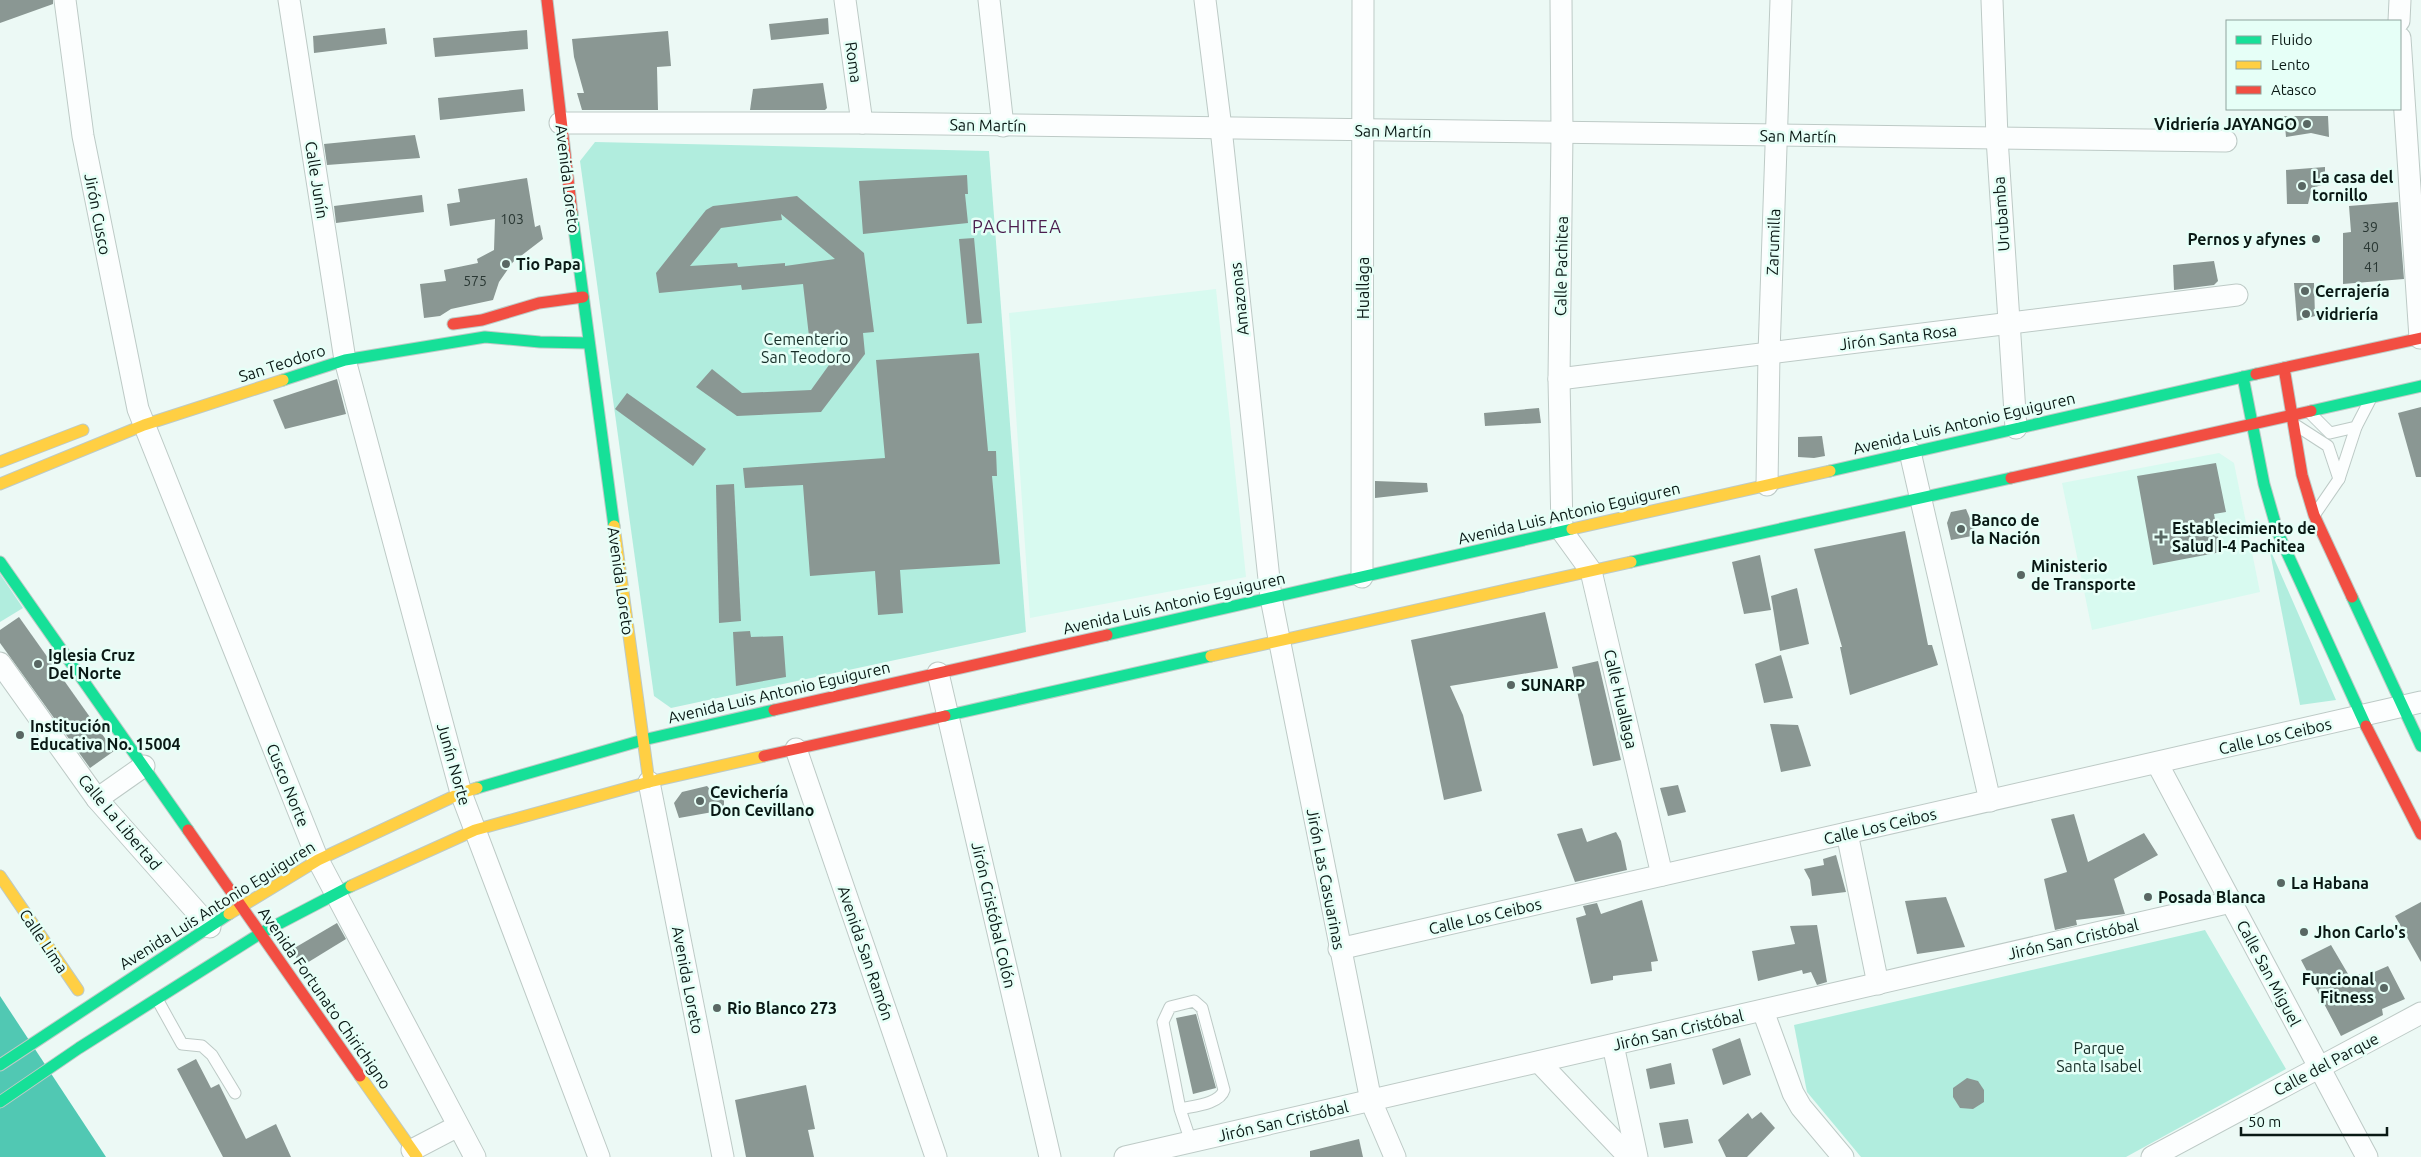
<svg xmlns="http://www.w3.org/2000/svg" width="2421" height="1157" font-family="Ubuntu,sans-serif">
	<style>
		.built { fill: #d8faf0 }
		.green { fill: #b1edde }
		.water { fill: #51c8b3 }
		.building { fill: #8a9793; fill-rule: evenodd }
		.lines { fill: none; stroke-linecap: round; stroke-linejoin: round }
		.lane-casing { stroke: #bdcac6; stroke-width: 13 }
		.street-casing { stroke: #bdcac6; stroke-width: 23 }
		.fast-casing { stroke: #bdcac6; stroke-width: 13 }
		.slow-casing { stroke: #bdcac6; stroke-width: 13 }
		.jam-casing { stroke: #bdcac6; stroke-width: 13 }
		.lane { stroke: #fcfefe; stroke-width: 11 }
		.street { stroke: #fcfefe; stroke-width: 21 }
		.fast { stroke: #16e098; stroke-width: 11 }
		.slow { stroke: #ffcf43; stroke-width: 11 }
		.jam { stroke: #f24e42; stroke-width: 11 }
		.poi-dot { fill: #596763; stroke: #e6fff7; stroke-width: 2 }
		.labels { text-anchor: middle; stroke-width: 5; stroke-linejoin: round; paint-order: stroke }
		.number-label { font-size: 14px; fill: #2a3834 }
		.street-label { font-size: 16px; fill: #0a1915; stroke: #e6fff7 }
		.poi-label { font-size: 16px; font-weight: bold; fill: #0a1915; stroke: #e6fff7; text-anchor: start }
		.park-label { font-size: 16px; fill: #172e28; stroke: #e6fff7 }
		.neighbourhood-label { font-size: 18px; letter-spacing: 1px; fill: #4c1d4e; stroke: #e6fff7 }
	</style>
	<rect width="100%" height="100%" fill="#ecf9f5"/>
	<!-- built -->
	<g class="built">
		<path d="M1216,289L1246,577L1030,618L1009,313Z"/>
		<path d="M2219,453L2234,463L2260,592L2092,630L2062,483Z"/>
	</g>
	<!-- green -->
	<g class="green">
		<path d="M595,142L989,151L1026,632L671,708L654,696L580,161Z"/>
		<path d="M2269,547L2336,700L2300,705Z"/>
		<path d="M0,574L23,608L0,622Z"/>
		<path d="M2205,930L2286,1069L2126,1157H1861L1807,1092L1794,1025Z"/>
	</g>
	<!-- water -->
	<path class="water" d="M0,996L106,1157H0Z"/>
	<!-- building -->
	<g class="building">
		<path d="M0,0H53V4L0,23Z"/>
		<path d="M828,18L829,34L771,40L769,24Z"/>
		<path d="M385,28L387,44L314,53L313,36Z"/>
		<path d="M527,30L528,49L435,57L433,38Z"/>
		<path d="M668,31L671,66L657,67L658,110H582L577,93H584L574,57L572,39Z"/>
		<path d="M823,83L827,108L825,110H750L753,89Z"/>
		<path d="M523,89L525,111L440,120L438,98Z"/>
		<path d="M2284,116H2328L2329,137L2311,133L2286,137Z"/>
		<path d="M415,135L420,158L327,165L324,144Z"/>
		<path d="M2325,167V184L2312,188L2308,204H2287L2286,170Z"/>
		<path d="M967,175L968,194H965L968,223L863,234L859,181Z"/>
		<path d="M527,178L535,227L540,225L543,239L513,262L499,282L493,300L451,309L440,316L424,318L420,284L446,281L444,270L478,263L477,259L494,250L495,219L450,226L447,204L460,202L458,189Z"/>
		<path d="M422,195L424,212L336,223L334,206Z"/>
		<path d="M797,196L864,253L874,332L863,333L865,354L821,412L737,416L696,387L712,369L742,393L811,390L847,340L810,345L803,284L742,290L741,285L659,293L656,273L706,210L713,206ZM781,214L835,259L785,266V263L738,267L737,263L690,266L721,228L782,220Z"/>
		<path d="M2398,202L2404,279L2343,284V233L2351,232L2349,206Z"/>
		<path d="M974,238L982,323L967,324L959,239Z"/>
		<path d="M2214,261L2218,281L2214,285L2174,290L2173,265Z"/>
		<path d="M2294,283H2314L2315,316L2297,321Z"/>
		<path d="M979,353L988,451H996L997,476H992L1000,564L900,570L903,613L878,615L875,571L810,576L803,485L745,488L743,468L885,458L876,360Z"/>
		<path d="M337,379L346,414L285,429L273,400Z"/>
		<path d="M627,393L706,449L693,466L615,409Z"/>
		<path d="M2421,407V477H2416L2398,413Z"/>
		<path d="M1539,408L1541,423L1485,426L1484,413Z"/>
		<path d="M1822,436L1825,456L1814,458L1798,457V437Z"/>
		<path d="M2216,463L2226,512L2214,514L2221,552L2153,565L2137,476Z"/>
		<path d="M1375,481L1427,483L1428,492L1375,498Z"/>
		<path d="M734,484L741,621L719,623L716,485Z"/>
		<path d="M1966,509L1977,535L1951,540L1947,523L1951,512Z"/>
		<path d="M1905,531L1928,645H1932L1938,665L1850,695L1840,647H1842L1814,549Z"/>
		<path d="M1760,555L1771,610L1744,614L1732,562Z"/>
		<path d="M1797,588L1809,644L1780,651L1771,596Z"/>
		<path d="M1545,612L1558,668L1450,686L1463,715L1482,791L1444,800L1411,640Z"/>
		<path d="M19,617L114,751L90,768L0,643V630Z"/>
		<path d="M750,631L751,637L783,636L786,677L736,686L733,632Z"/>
		<path d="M1781,655L1793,698L1764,703L1755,664Z"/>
		<path d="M1598,661L1621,760L1593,766L1572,667Z"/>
		<path d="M1770,724L1798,725L1811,766L1781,772Z"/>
		<path d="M1678,785L1686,812L1668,816L1660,788Z"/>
		<path d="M707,786L715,795L724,798V810L679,818L674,803L682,792Z"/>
		<path d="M2074,814L2088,862L2144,833L2158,855L2114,879L2125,914L2076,920L2077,925L2055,930L2044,879L2067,872L2051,819Z"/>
		<path d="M1582,828L1587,842L1616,832L1621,841L1627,870L1575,882L1557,834Z"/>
		<path d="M1836,855L1846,892L1812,896L1810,880L1804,869L1824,865L1823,859Z"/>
		<path d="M1946,897L1965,947L1917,954L1905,901Z"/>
		<path d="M1642,900L1658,961L1651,962L1652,971L1613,976V980L1591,984L1576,918L1586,915L1583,906L1597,903L1601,914Z"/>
		<path d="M2421,902V962L2395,916Z"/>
		<path d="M337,923L346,939L302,966L291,950Z"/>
		<path d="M1817,925L1827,982L1817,985L1811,972L1803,974L1802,970L1758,981L1752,951L1795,944L1790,926Z"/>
		<path d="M2331,945L2351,979L2359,974L2363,977L2388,966L2405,999L2382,1009L2383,1015L2341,1036L2301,960Z"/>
		<path d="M1196,1014L1216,1088L1193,1094L1176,1018Z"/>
		<path d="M1740,1038L1751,1075L1723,1085L1712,1049Z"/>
		<path d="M196,1059L211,1088L219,1084L246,1139L276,1124L291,1157H223L177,1069Z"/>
		<path d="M1671,1063L1675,1084L1650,1089L1646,1069Z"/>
		<path d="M1967,1078L1978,1081L1984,1090V1102L1973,1109L1960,1108L1953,1097V1088Z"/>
		<path d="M806,1085L815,1129L808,1130L814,1157H746L735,1100Z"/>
		<path d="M1761,1112L1775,1128L1747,1157H1726L1718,1140L1748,1113L1752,1119Z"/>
		<path d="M1688,1119L1693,1143L1664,1148L1659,1123Z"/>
		<path d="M1359,1139L1363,1157H1310V1151Z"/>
	</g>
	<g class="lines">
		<defs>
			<g id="lane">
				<path d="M2309,412L2330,433L2356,427L2370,400"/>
				<path d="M2297,426L2328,446L2339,479L2315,514"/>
				<path d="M2339,479L2356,427"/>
				<path d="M157,999L182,1044L202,1046L212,1055L235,1093"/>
				<path d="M1180,1109C1193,1106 1220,1104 1224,1090L1202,1008L1194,1001L1170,1007L1163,1022L1180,1109L1191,1142"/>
			</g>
			<g id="street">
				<path d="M65,0L83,136L138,409L318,860L475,1157"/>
				<path d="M289,0L345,360L461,793L599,1157"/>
				<path d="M845,0L862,123"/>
				<path d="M989,0L1003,126"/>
				<path d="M1205,0L1221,128L1271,598L1371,1101L1395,1157"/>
				<path d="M1561,0L1562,133L1559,379L1562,531L1591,571L1662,875"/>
				<path d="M1992,0L1997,138L2016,428"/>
				<path d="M2399,21L2400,0"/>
				<path d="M2400,38L2420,338"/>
				<path d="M560,123H862L2226,141"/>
				<path d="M1559,379L2237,295"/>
				<path d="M1910,452L1990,801"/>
				<path d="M1767,485L1769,353L1781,0"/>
				<path d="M1362,577L1363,0"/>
				<path d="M0,663L97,799L210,927"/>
				<path d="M938,673L1050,1157"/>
				<path d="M796,749L936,1157"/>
				<path d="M2157,763L2367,1157"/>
				<path d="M649,782L723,1157"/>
				<path d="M97,799L144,766"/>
				<path d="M1847,833L1878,984"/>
				<path d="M1339,949L2421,702"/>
				<path d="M1763,1011L1793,1093L1801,1107L1843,1157"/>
				<path d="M1613,1045L1637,1157"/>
				<path d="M1539,1062L1629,1157"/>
				<path d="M412,1150L458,1126"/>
				<path d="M1125,1157L2231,902"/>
				<path d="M2152,1157L2421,1013"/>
			</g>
			<g id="fast">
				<path d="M572,213L614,526"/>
				<path d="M2243,377L2264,484L2278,533L2366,726"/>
				<path d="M283,380L345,360L485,337L540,342L588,343"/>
				<path d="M2311,411L2421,386"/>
				<path d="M1830,471L2256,374"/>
				<path d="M0,562L188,830"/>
				<path d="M1631,562L2011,478"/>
				<path d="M2352,597L2421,746"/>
				<path d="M1107,635L1572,529"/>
				<path d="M945,716L1211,656"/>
				<path d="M477,788L643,740L774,710"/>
				<path d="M0,1065L229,914"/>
				<path d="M0,1102L79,1048L261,933L351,886"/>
			</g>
			<g id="slow">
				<path d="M0,462L83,430"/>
				<path d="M0,484L144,425L283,380"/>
				<path d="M614,526L649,782"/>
				<path d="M1572,529L1830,471"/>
				<path d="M1211,656L1631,562"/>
				<path d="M0,876L78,990"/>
				<path d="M351,886L475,830L649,782L764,756"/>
				<path d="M229,914L318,860L461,793L477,788"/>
				<path d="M360,1076L417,1157"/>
			</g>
			<g id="jam">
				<path d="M547,0L572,213"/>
				<path d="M453,324L482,320L539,303L583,297"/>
				<path d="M2284,368L2302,475L2314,515L2352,597"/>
				<path d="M2256,374L2421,338"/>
				<path d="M2011,478L2311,411"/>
				<path d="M774,710L1107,635"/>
				<path d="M2366,726L2421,834"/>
				<path d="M764,756L945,716"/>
				<path d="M188,830L360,1076"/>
			</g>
		</defs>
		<!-- lane casing -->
		<use href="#lane" class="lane-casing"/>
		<!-- street casing -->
		<use href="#street" class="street-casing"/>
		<!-- fast casing -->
		<use href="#fast" class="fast-casing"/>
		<!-- slow casing -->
		<use href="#slow" class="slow-casing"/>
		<!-- jam casing -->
		<use href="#jam" class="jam-casing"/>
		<!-- lane -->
		<use href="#lane" class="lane"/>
		<!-- street -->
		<use href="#street" class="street"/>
		<!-- fast -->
		<use href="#fast" class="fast"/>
		<!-- slow -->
		<use href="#slow" class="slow"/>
		<!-- jam -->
		<use href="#jam" class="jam"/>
	</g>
	<!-- markers -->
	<g class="poi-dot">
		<circle cx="2307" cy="124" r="5"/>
		<circle cx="2302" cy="186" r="5"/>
		<circle cx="2316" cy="239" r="5"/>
		<circle cx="506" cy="264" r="5"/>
		<circle cx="2305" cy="291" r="5"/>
		<circle cx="2306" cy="314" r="5"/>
		<circle cx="1961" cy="529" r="5"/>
		<path d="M2158.5 529.5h5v5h5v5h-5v5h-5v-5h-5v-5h5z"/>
		<circle cx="2021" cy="575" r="5"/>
		<circle cx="38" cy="664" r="5"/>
		<circle cx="1511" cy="685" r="5"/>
		<circle cx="20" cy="735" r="5"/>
		<circle cx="700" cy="801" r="5"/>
		<circle cx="2281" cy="883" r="5"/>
		<circle cx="2148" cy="897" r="5"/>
		<circle cx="2304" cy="932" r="5"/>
		<circle cx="2384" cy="988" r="5"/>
		<circle cx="717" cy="1008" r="5"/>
	</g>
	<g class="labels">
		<!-- number labels -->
		<g class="number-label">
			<text x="512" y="224">103</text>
			<text x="2370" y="232">39</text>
			<text x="2371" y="252">40</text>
			<text x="2372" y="272">41</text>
			<text x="475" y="286">575</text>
		</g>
		<!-- street labels -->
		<g class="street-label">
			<text transform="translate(854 62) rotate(82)" y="6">Roma</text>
			<text transform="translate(988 125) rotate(1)" y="6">San Martín</text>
			<text transform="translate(1393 131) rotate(1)" y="6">San Martín</text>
			<text transform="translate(1798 136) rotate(1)" y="6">San Martín</text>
			<text transform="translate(568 179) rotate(83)" y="6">Avenida Loreto</text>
			<text transform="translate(317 180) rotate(81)" y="6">Calle Junín</text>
			<text transform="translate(98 214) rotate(79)" y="6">Jirón Cusco</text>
			<text transform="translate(2001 214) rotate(-94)" y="6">Urubamba</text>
			<text transform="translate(1773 242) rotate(-88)" y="6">Zarumilla</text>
			<text transform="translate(1561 266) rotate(-89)" y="6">Calle Pachitea</text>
			<text transform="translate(1363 288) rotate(-90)" y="6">Huallaga</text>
			<text transform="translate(1239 299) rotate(-96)" y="6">Amazonas</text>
			<text transform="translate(1898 337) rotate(-7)" y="6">Jirón Santa Rosa</text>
			<text transform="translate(282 363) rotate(-18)" y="6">San Teodoro</text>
			<text transform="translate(1964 423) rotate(-13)" y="6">Avenida Luis Antonio Eguiguren</text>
			<text transform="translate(1569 513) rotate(-13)" y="6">Avenida Luis Antonio Eguiguren</text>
			<text transform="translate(621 581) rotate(82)" y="6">Avenida Loreto</text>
			<text transform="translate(1174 603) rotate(-13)" y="6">Avenida Luis Antonio Eguiguren</text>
			<text transform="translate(779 692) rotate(-13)" y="6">Avenida Luis Antonio Eguiguren</text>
			<text transform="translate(1621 699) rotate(77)" y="6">Calle Huallaga</text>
			<text transform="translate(2275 736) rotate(-13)" y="6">Calle Los Ceibos</text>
			<text transform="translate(454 764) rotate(74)" y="6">Junín Norte</text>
			<text transform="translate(288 785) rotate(68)" y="6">Cusco Norte</text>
			<text transform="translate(120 822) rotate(50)" y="6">Calle La Libertad</text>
			<text transform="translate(1880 826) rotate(-13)" y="6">Calle Los Ceibos</text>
			<text transform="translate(1326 879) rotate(79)" y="6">Jirón Las Casuarinas</text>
			<text transform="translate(217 905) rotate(-32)" y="6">Avenida Luis Antonio Eguiguren</text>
			<text transform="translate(994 915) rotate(77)" y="6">Jirón Cristóbal Colón</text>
			<text transform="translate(1485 916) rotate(-13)" y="6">Calle Los Ceibos</text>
			<text transform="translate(2073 939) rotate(-13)" y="6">Jirón San Cristóbal</text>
			<text transform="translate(44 941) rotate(56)" y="6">Calle Lima</text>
			<text transform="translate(866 953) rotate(71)" y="6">Avenida San Ramón</text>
			<text transform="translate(2269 973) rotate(62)" y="6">Calle San Miguel</text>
			<text transform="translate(688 980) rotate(79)" y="6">Avenida Loreto</text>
			<text transform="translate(325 998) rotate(55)" y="6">Avenida Fortunato Chirichigno</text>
			<text transform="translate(1678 1030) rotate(-13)" y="6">Jirón San Cristóbal</text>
			<text transform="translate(2326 1064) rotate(-28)" y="6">Calle del Parque</text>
			<text transform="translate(1283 1121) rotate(-13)" y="6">Jirón San Cristóbal</text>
		</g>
		<!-- poi labels -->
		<g class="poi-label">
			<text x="2297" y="130" text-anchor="end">Vidriería JAYANGO</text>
			<text x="2312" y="183">La casa del<tspan x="2312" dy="18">tornillo</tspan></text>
			<text x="2306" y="245" text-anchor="end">Pernos y afynes</text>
			<text x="516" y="270">Tio Papa</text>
			<text x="2315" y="297">Cerrajería</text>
			<text x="2316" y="320">vidriería</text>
			<text x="1971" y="526">Banco de<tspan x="1971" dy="18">la Nación</tspan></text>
			<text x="2172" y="534">Establecimiento de<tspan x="2172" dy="18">Salud I-4 Pachitea</tspan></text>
			<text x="2031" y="572">Ministerio<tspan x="2031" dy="18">de Transporte</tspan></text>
			<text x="48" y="661">Iglesia Cruz<tspan x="48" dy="18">Del Norte</tspan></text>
			<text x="1521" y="691">SUNARP</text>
			<text x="30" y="732">Institución<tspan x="30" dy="18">Educativa No. 15004</tspan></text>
			<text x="710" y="798">Cevichería<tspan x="710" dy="18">Don Cevillano</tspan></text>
			<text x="2291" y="889">La Habana</text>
			<text x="2158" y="903">Posada Blanca</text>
			<text x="2314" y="938">Jhon Carlo's</text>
			<text x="2374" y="985" text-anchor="end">Funcional<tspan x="2374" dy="18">Fitness</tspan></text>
			<text x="727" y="1014">Rio Blanco 273</text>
		</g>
		<!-- park labels -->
		<g class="park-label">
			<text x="806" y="345">Cementerio<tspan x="806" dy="18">San Teodoro</tspan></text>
			<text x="2099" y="1054">Parque<tspan x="2099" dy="18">Santa Isabel</tspan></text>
		</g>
		<!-- neighbourhood labels -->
		<g class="neighbourhood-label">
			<text x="1017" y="233">PACHITEA</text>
		</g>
	</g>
	<!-- legend -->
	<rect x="2226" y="20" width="175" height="90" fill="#e6fff7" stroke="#8ea39d"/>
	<rect x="2236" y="36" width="25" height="8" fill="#16e098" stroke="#8ea39d"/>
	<text x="2271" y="45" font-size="15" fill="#0a1915">Fluido</text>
	<rect x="2236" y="61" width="25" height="8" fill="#ffcf43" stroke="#8ea39d"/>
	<text x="2271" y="70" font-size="15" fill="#0a1915">Lento</text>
	<rect x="2236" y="86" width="25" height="8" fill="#f24e42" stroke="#8ea39d"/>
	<text x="2271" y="95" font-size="15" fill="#0a1915">Atasco</text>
	<!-- scale -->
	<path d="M2241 1127v8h146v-8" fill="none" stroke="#0a1915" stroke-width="2.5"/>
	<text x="2248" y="1127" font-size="15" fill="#0a1915" stroke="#e6fff7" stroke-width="4" paint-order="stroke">50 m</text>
</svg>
